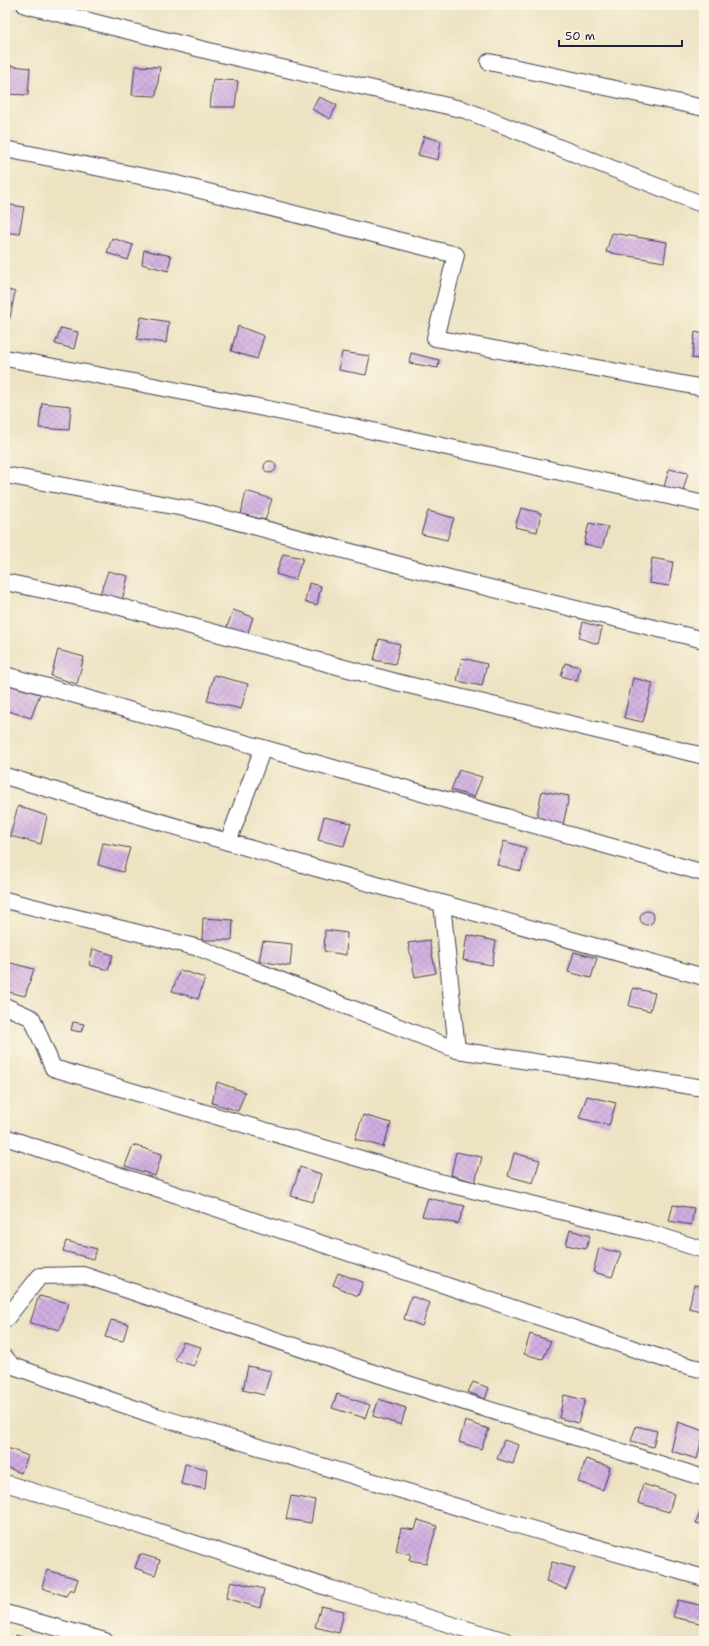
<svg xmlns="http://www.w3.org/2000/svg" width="709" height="1646" font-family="'Shantell Sans',sans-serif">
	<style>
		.building { fill: url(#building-cross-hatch) }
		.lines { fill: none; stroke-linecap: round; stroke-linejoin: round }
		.minor-casing { stroke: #403f4f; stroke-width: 18 }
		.minor { stroke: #fff; stroke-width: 16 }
	</style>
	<defs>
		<pattern id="building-cross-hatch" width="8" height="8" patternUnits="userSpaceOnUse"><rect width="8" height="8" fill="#d1aee1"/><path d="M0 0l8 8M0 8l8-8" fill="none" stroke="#b395c2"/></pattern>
	</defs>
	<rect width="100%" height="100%" fill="#fcf5e5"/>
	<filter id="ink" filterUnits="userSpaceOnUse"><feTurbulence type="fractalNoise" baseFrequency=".025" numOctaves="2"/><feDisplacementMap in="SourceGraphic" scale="8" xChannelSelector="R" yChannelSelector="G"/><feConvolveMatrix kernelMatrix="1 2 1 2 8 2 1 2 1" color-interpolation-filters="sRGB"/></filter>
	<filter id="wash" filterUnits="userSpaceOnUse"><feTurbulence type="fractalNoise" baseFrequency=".012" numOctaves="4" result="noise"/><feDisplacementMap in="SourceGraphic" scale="16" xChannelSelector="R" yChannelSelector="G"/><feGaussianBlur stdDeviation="0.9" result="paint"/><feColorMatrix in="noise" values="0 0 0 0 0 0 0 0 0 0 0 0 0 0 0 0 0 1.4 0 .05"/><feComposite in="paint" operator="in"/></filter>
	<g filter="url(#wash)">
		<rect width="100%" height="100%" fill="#ede3c3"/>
		<g id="blocks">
			<!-- building -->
			<g class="building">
				<path d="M664,5H679L678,9Z"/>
				<path d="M5,65L30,68L28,95L5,94Z"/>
				<path d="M135,66L160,67L156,96L132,95Z"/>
				<path d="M213,79L238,81L235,107H210Z"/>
				<path d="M319,97L337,105L330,119L312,109Z"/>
				<path d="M424,136L441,141L438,160L418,155Z"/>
				<path d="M5,204L24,207L19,234L5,232Z"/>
				<path d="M612,233L667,242L664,262L606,252Z"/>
				<path d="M112,238L133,245L128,260L107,253Z"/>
				<path d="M144,250L171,256L168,271L142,264Z"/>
				<path d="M5,289L15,292L10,318L5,316Z"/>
				<path d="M141,317L169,322L166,343L137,339Z"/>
				<path d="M238,326L264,336L257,359L231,351Z"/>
				<path d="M61,328L78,332L74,349L55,344Z"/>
				<path d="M695,332L704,334V360L692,358Z"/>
				<path d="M342,352L370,356L366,375L339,370Z"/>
				<path d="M411,353L439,360L438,368L409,363Z"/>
				<path d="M5,396H8L6,418H5Z"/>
				<path d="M42,403L71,406L69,430L39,428Z"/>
				<circle cx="270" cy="467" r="6"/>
				<path d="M669,469L688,473L683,491L664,487Z"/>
				<path d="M246,491L272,499L265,520L241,514Z"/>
				<path d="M521,508L541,513L537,532L515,527Z"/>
				<path d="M428,511L454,518L447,540L421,534Z"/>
				<path d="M589,523L608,527L602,548L584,544Z"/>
				<path d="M283,554L303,558L295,580L276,574Z"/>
				<path d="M652,558L673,562L669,586L649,583Z"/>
				<path d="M108,571L128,576L122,601L100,594Z"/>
				<path d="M309,583L321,586L317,605L305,602Z"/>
				<path d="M233,610L253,617L246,639L225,633Z"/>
				<path d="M583,622L602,628L598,644L579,638Z"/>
				<path d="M379,639L400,644L395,664L374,660Z"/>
				<path d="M58,650L84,657L77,684L51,676Z"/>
				<path d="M462,658L487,664L482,686L457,681Z"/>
				<path d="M565,663L580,667L577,681L561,676Z"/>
				<path d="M214,675L248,684L241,709L207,701Z"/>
				<path d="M633,678L653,683L643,722L624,718Z"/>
				<path d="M9,685L40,694L31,718L5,710V702Z"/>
				<path d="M459,770L482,777L474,797L451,790Z"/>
				<path d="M542,791L569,796L563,826L536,820Z"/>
				<path d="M18,806L47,816L41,844L10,836Z"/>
				<path d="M324,817L351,823L344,846L318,840Z"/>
				<path d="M504,841L526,848L521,871L497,865Z"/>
				<path d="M103,843L130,848L123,872L98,865Z"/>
				<circle cx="647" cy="918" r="7"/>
				<path d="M203,918L233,920L232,940H202Z"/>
				<path d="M325,930L347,933L346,955L324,951Z"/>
				<path d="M467,935L496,941L492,965L463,960Z"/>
				<path d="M429,940L436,973L415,977L408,943Z"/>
				<path d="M263,941L292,944L290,966L259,961Z"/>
				<path d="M93,949L113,955L108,970L89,965Z"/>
				<path d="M574,952L597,958L591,978L568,972Z"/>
				<path d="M7,962L34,969L25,996L5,991V970Z"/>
				<path d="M180,970L205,978L198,999L172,991Z"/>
				<path d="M633,988L655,993L650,1011L629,1006Z"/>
				<path d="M73,1022L84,1024L81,1032L71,1030Z"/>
				<path d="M217,1082L245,1092L238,1111L212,1103Z"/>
				<path d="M587,1096L616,1103L609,1125L579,1118Z"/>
				<path d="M363,1115L391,1123L383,1147L355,1139Z"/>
				<path d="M133,1145L162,1154L155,1176L125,1166Z"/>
				<path d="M456,1152L482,1157L475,1182L451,1175Z"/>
				<path d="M514,1153L540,1160L533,1183L508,1176Z"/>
				<path d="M300,1167L321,1174L313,1202L291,1196Z"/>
				<path d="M428,1198L465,1206L458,1224L422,1216Z"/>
				<path d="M673,1205L694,1208L691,1225L669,1221Z"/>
				<path d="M570,1230L590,1236L586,1249L566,1245Z"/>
				<path d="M66,1241L97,1249L93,1259L63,1251Z"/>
				<path d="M599,1248L621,1253L612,1277L593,1272Z"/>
				<path d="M338,1273L363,1282L358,1296L333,1285Z"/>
				<path d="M694,1285L704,1287V1312L689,1308Z"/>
				<path d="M39,1296L69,1303L60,1330L30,1323Z"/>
				<path d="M411,1296L430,1303L422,1326L404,1319Z"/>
				<path d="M111,1320L128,1324L123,1341L105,1337Z"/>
				<path d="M530,1334L551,1341L543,1359L524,1354Z"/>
				<path d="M183,1342L201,1347L194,1366L175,1360Z"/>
				<path d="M248,1366L271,1371L264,1395L243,1390Z"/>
				<path d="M473,1382L489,1388L485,1399L468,1392Z"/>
				<path d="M337,1394L370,1405L365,1418L332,1408Z"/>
				<path d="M564,1395L585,1400L578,1423L559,1418Z"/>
				<path d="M379,1399L406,1408L401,1425L373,1416Z"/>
				<path d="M465,1421L489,1429L481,1449L459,1442Z"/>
				<path d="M678,1422L704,1431L697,1459L671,1451Z"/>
				<path d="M636,1426L657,1431L653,1447L631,1441Z"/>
				<path d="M504,1440L519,1445L513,1464L497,1459Z"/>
				<path d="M5,1447L28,1456L21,1473L5,1467Z"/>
				<path d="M586,1459L610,1467L603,1490L578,1482Z"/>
				<path d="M185,1464L207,1469L205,1489L181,1484Z"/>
				<path d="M643,1484L674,1494L669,1512L638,1503Z"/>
				<path d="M291,1496L315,1500L311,1523L286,1519Z"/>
				<path d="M704,1502V1525L696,1523Z"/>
				<path d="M418,1520L437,1526L426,1563L409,1560L411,1554L396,1551L401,1528L415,1530Z"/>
				<path d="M140,1554L160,1560L155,1575L135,1568Z"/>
				<path d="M552,1562L575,1568L566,1589L546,1581Z"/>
				<path d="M47,1570L78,1579L74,1591L70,1589L66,1596L42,1588Z"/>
				<path d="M231,1581L264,1589L260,1608L226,1598Z"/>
				<path d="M678,1600L704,1606V1624L673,1617Z"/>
				<path d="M321,1606L344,1611L339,1633L315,1627Z"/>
				<path d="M16,1635L31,1640V1641H15Z"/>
			</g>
		</g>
	</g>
	<g filter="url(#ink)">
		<use href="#blocks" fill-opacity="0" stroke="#403f4f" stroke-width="1"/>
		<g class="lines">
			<defs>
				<g id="minor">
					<path d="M25,5L221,54L465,110L704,205"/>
					<path d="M489,62L704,108"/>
					<path d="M5,149L165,181L456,255L435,338L704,388"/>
					<path d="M5,358C239,400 472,452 704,504"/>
					<path d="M5,475L189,509L453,579L704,640"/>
					<path d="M5,582L106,603L396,682L704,756"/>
					<path d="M5,675L704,873"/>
					<path d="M5,776L316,868L704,977"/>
					<path d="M228,842L263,748"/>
					<path d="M5,900L199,948L457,1050L704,1088"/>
					<path d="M442,903L457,1050"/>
					<path d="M5,1006L32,1018L53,1068L439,1182L644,1231L704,1250"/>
					<path d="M5,1137L673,1362L704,1370"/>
					<path d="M5,1320L40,1276L83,1275L386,1377L704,1478"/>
					<path d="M5,1358L13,1366L156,1416L514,1524L704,1578"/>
					<path d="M5,1483L96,1511L332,1589L506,1641"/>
					<path d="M5,1613L105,1641"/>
				</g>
			</defs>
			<!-- minor casing -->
			<use href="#minor" class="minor-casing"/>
			<!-- minor -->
			<use href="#minor" class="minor"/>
		</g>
	</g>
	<!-- margin -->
	<rect width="709" height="1646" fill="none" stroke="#fcf5e5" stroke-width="20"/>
	<!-- scale -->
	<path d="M559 40v6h123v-6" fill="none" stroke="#22223b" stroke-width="2"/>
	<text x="565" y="40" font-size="12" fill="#22223b" stroke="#fcf5e5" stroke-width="3" paint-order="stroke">50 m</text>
</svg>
